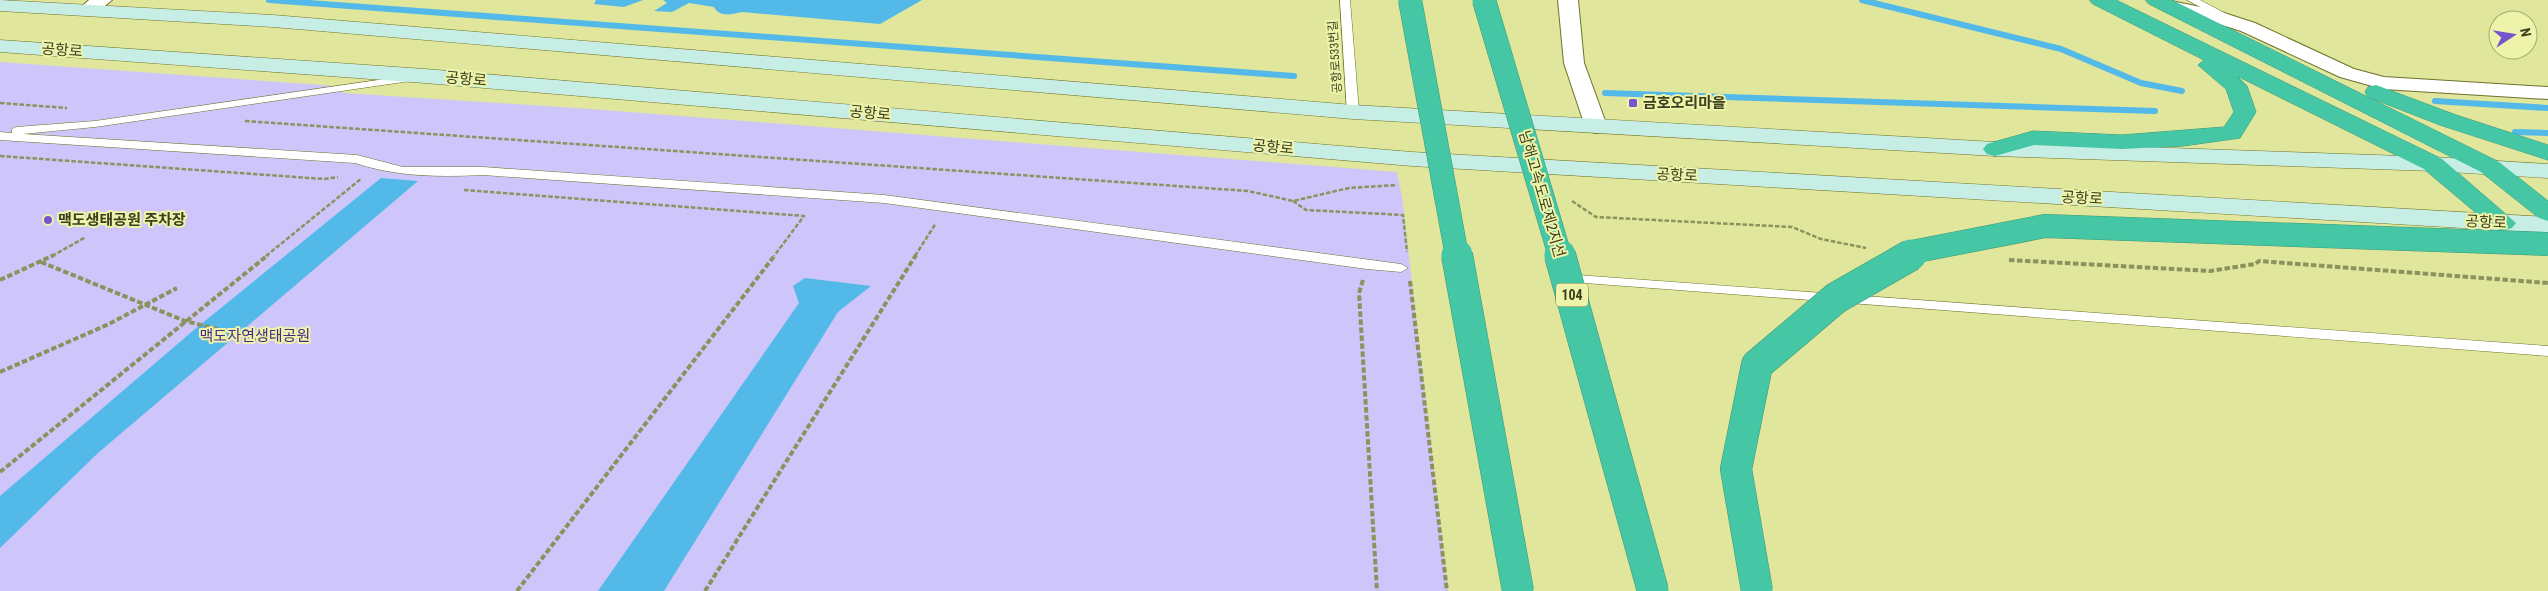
<svg xmlns="http://www.w3.org/2000/svg" width="2548" height="591" font-family="'Roboto Condensed','Noto Sans KR',sans-serif">
	<style>
		.green { fill: #cec6fb }
		.water { fill: #53b9e9 }
		.lines { fill: none; stroke-linecap: round; stroke-linejoin: round }
		.stream { stroke: #53b9e9; stroke-width: 6 }
		.lane-casing { stroke: #6d7129; stroke-width: 1 }
		.street-casing { stroke: #6d7129; stroke-width: 2 }
		.secondary-casing { stroke: #6d7129; stroke-width: 1 }
		.highway-casing { stroke: #429776; stroke-width: 1 }
		.path-far1 { stroke: #8d915d; stroke-width: 2.5; stroke-dasharray: 4.5 2; stroke-linecap: butt }
		.path { stroke: #8d915d; stroke-width: 4; stroke-dasharray: 5.5 2.5; stroke-linecap: butt }
		.lane { fill: #fff; fill-rule: evenodd }
		.street { fill: #fff; fill-rule: evenodd }
		.secondary { fill: #c7eee4; fill-rule: evenodd }
		.highway { fill: #45c7a5; fill-rule: evenodd }
		.highway-bridge-far1-casing { stroke: #429776; stroke-width: 24; stroke-linecap: butt }
		.highway-bridge-casing { stroke: #429776; stroke-width: 32; stroke-linecap: butt }
		.highway-bridge-far1 { stroke: #45c7a5; stroke-width: 23 }
		.highway-bridge { stroke: #45c7a5; stroke-width: 31 }
		.poi-dot { fill: #7655cf; stroke: #edf3a9; stroke-width: 2 }
		.labels { text-anchor: middle; stroke-width: 4; stroke-linejoin: round; paint-order: stroke }
		.far-street-label { font-size: 12px; fill: #3c3e20; stroke: #edf3a9 }
		.shield { fill: #edf3a9; stroke: #717449; stroke-width: 1 }
		.shield-label { font-size: 14px; font-weight: bold; fill: #3c3e20 }
		.street-label { font-size: 15px; fill: #3c3e20; stroke: #edf3a9 }
		.poi-label { font-size: 15px; font-weight: bold; fill: #3c3e20; stroke: #edf3a9; text-anchor: start }
		.park-label { font-size: 15px; fill: #482b88; stroke: #edf3a9 }
	</style>
	<rect width="100%" height="100%" fill="#e0e69c"/>
	<!-- green -->
	<path class="green" d="M0,62L335,86L344,93L591,109L1397,172L1402,197L1448,591H0Z"/>
	<!-- water -->
	<g class="water">
		<path d="M596,0H643L624,7L594,4Z"/>
		<path d="M663,0H922L880,24L742,12C733,14 719,18 714,7L689,3L672,12L654,11L667,3Z"/>
		<path d="M381,178L418,181L98,453L0,548V496L195,329Z"/>
		<path d="M805,278L871,286L838,312L664,591H598L799,303L793,286Z"/>
	</g>
	<g class="lines">
		<!-- stream -->
		<g class="stream">
			<path d="M269,0L1294,76"/>
			<path d="M1862,0L2061,49L2141,83L2182,91"/>
			<path d="M1605,93L2155,111"/>
			<path d="M2435,101L2548,108"/>
			<path d="M2515,132L2548,133"/>
		</g>
		<defs>
			<g id="lane">
				<path d="M1340,0H1350L1359,112L1353,115L1347,112Z"/>
				<path d="M2187,0H2200L2232,17L2227,20L2223,19Z"/>
				<path d="M413,75L419,78L417,80L95,127L23,134L357,155L403,167H483L884,195L1401,264L1408,268L1401,272L1367,269L884,203L483,175C439,177 397,177 355,163L0,140V132L12,133V129L16,127L95,121Z"/>
				<path d="M1577,275L2548,346V356L1572,282L1570,279L1572,276Z"/>
			</g>
			<g id="street">
				<path d="M89,0H112L95,14H81L78,10Z"/>
				<path d="M1558,0H1578L1584,63L1607,126L1604,131L1596,133L1588,131L1585,126L1564,63Z"/>
				<path d="M2171,1L2215,10L2255,23L2354,69L2384,77L2548,87V99L2383,89L2340,77L2241,31L2204,19L2164,11L2161,7L2164,3Z"/>
			</g>
			<g id="secondary">
				<path d="M0,0L273,15L1353,105L1995,142L2433,157L2548,164V178L2433,171L1995,156L1353,119L273,27L0,11Z"/>
				<path d="M0,40L425,69L1412,152L2548,217V233L1412,166L425,83L0,52Z"/>
			</g>
			<g id="highway">
				<path d="M2090,0H2116L2442,159L2516,223L2512,228L2503,231L2494,228L2424,169L2237,76L2247,86L2256,112L2240,138L2183,146L2122,149L2034,145L1995,156L1987,154L1983,149L1987,144L2033,131L2122,135L2224,127L2234,112L2226,89L2198,65L2204,60L2093,4Z"/>
				<path d="M2146,0H2172L2499,162L2548,201V221L2539,218L2481,172L2149,4Z"/>
				<path d="M2376,85L2456,115L2548,145V160L2440,125L2368,97L2365,92L2368,87Z"/>
			</g>
		</defs>
		<!-- lane casing -->
		<use href="#lane" class="lane-casing"/>
		<!-- street casing -->
		<use href="#street" class="street-casing"/>
		<!-- secondary casing -->
		<use href="#secondary" class="secondary-casing"/>
		<!-- highway casing -->
		<use href="#highway" class="highway-casing"/>
		<!-- path-far1 -->
		<g class="path-far1">
			<path d="M0,103L67,108"/>
			<path d="M245,121L1248,191L1293,201L1349,188L1397,185"/>
			<path d="M0,156L324,179L338,177"/>
			<path d="M464,190L804,216L774,256"/>
			<path d="M1293,201L1306,210L1403,215L1407,252"/>
			<path d="M1572,201L1596,217L1792,227L1821,239L1866,248"/>
			<path d="M52,256L86,237"/>
			<path d="M266,256L362,178"/>
			<path d="M915,256L936,223"/>
		</g>
		<!-- path -->
		<g class="path">
			<path d="M2009,260L2210,271L2255,264L2259,261L2548,283"/>
			<path d="M41,262L185,321L261,340"/>
			<path d="M0,280L54,255"/>
			<path d="M1363,280L1359,293L1377,591"/>
			<path d="M1410,281L1447,591"/>
			<path d="M0,372L109,324L177,288"/>
			<path d="M0,472L268,255"/>
			<path d="M517,591L775,255"/>
			<path d="M705,591L916,255"/>
		</g>
		<!-- lane -->
		<use href="#lane" class="lane"/>
		<!-- street -->
		<use href="#street" class="street"/>
		<!-- secondary -->
		<use href="#secondary" class="secondary"/>
		<!-- highway -->
		<use href="#highway" class="highway"/>
		<defs>
			<g id="highway-bridge-far1">
				<path d="M1410,0L1457,256"/>
				<path d="M1484,0L1560,256"/>
				<path d="M1909,256L1917,251L2045,226L2548,244"/>
			</g>
			<g id="highway-bridge">
				<path d="M1457,255L1518,591"/>
				<path d="M1560,255L1653,591"/>
				<path d="M1757,591L1736,469L1757,365L1836,298L1911,255"/>
			</g>
		</defs>
		<!-- highway-bridge-far1 casing -->
		<use href="#highway-bridge-far1" class="highway-bridge-far1-casing"/>
		<!-- highway-bridge casing -->
		<use href="#highway-bridge" class="highway-bridge-casing"/>
		<!-- highway-bridge-far1 -->
		<use href="#highway-bridge-far1" class="highway-bridge-far1"/>
		<!-- highway-bridge -->
		<use href="#highway-bridge" class="highway-bridge"/>
	</g>
	<!-- markers -->
	<g class="poi-dot">
		<rect x="1628" y="98" width="10" height="10" rx="2.5"/>
		<circle cx="48" cy="220" r="5"/>
	</g>
	<g class="labels">
		<!-- far-street labels -->
		<g class="far-street-label">
			<text transform="translate(1335 57) rotate(-94)" y="4">공항로533번길</text>
		</g>
		<!-- shield labels -->
		<rect class="shield" x="1556" y="283.5" width="32" height="23" rx="4"/>
		<g class="shield-label">
			<text x="1572" y="300">104</text>
		</g>
		<!-- street labels -->
		<g class="street-label">
			<text transform="translate(62 50) rotate(4)" y="5">공항로</text>
			<text transform="translate(466 79) rotate(5)" y="5">공항로</text>
			<text transform="translate(870 113) rotate(5)" y="5">공항로</text>
			<text transform="translate(1273 147) rotate(5)" y="5">공항로</text>
			<text transform="translate(1677 175) rotate(3)" y="5">공항로</text>
			<text transform="translate(1542 194) rotate(74)" y="5">남해고속도로제2지선</text>
			<text transform="translate(2082 198) rotate(3)" y="5">공항로</text>
			<text transform="translate(2486 222) rotate(3)" y="5">공항로</text>
		</g>
		<!-- poi labels -->
		<g class="poi-label">
			<text x="1643" y="108">금호오리마을</text>
			<text x="58" y="225">맥도생태공원 주차장</text>
		</g>
		<!-- park labels -->
		<g class="park-label">
			<text x="255" y="341">맥도자연생태공원</text>
		</g>
	</g>
	<!-- north arrow -->
	<g transform="translate(2513 35) rotate(78)"><circle r="24" fill="#edf3a9" stroke="#a6ab72"/>
	<path d="M0-4L9 19L0 12L-9 19Z" fill="#7655cf"/>
	<text y="-8" font-size="14" font-weight="bold" text-anchor="middle" fill="#3c3e20">N</text>
	</g>
</svg>
